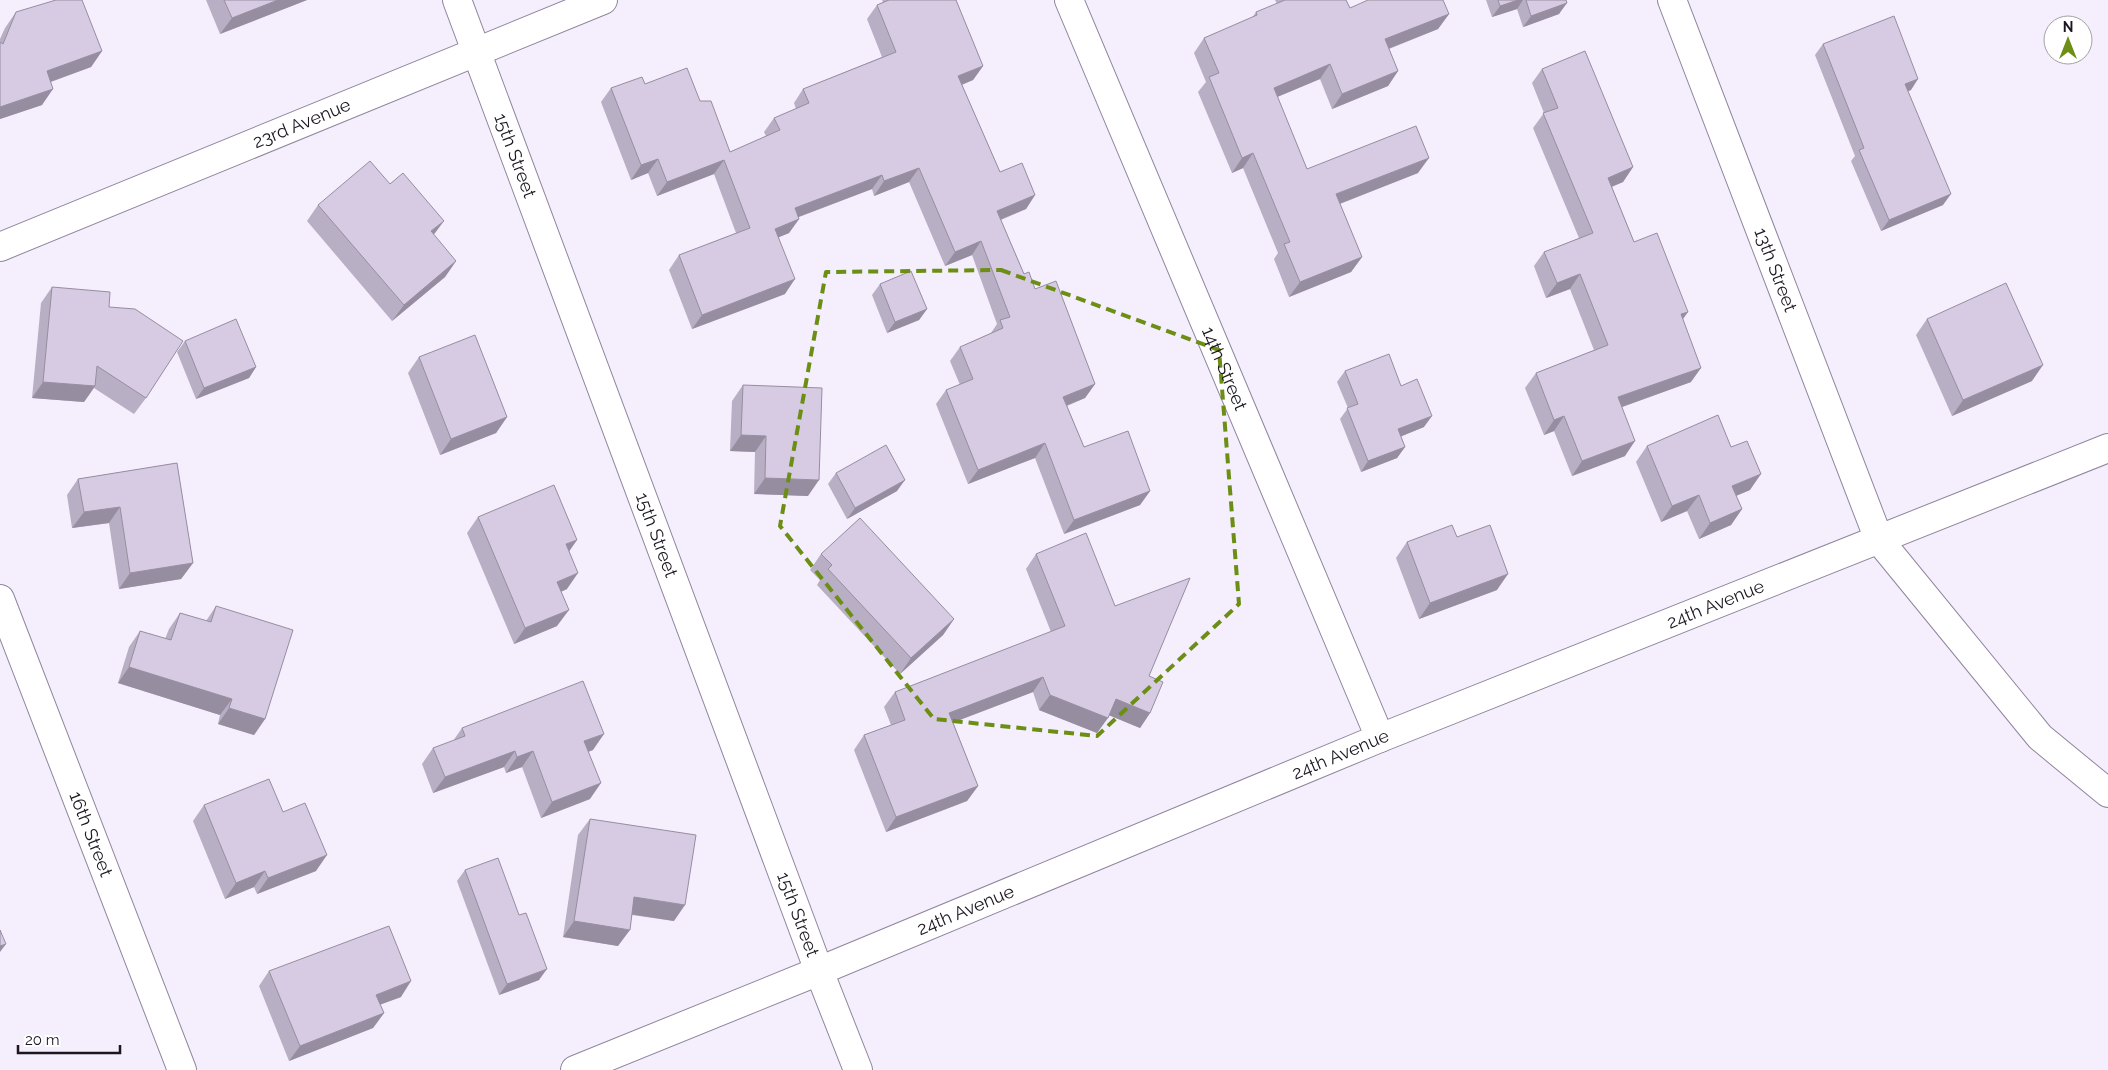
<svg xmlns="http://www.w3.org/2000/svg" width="2108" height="1070" font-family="Raleway,sans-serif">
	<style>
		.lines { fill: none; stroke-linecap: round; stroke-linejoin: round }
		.minor-casing { stroke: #91859d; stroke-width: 30 }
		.minor { stroke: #fff; stroke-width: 28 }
		.wall { fill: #b9afc4 }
		.shaded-wall { fill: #968ea0 }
		.building { fill: #d7cbe4; stroke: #968ea0 }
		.marked { fill: none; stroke: #6c8e14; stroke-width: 4; stroke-dasharray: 10 6; stroke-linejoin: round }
		.labels { text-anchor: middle; stroke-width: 4.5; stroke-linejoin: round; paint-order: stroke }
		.street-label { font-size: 18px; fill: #1b161f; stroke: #fff }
	</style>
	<rect width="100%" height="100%" fill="#f5eefd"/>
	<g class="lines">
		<defs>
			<g id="minor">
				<path id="s1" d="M457,0L819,971L858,1070"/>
				<path id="s2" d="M1069,0L1380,738"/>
				<path id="s3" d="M1672,0L1879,540L2040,737L2108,793"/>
				<path id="s4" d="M0,247L603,0"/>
				<path id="s5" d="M0,599L182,1070"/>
				<path id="s6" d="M575,1070L819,971L1380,738L2108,448"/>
			</g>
		</defs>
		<!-- minor casing -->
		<use href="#minor" class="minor-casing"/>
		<!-- minor -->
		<use href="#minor" class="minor"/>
	</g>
	<!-- wall -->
	<g class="wall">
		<path d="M206,0H307L220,34Z"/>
		<path d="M882,0H956L983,66L973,80L962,85L1000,172L1035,195L1026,209L1001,220L1024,274L1035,289L1095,384L1085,398L1067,406L1084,447L1150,491L1140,505L1064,534L1035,458L968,484L936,404L946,390L960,385L950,361L960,347L991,333L997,324L972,255L945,266L909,182L874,196L872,189L799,217V219L789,233L779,237L785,294L692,329L669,270L679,255L736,233L714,174L657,196L648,173L631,180L601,102L611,88L645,84L700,101L730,152L766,136L764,132L774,118L796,109L794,103L803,89L882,57L867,19L877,5L883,2Z"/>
		<path d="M1275,0H1346L1350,8L1449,14L1438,29L1389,49L1398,71L1388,86L1332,109L1320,79L1277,97L1307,169L1418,173L1340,204L1362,257L1351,272L1289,297L1274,259L1278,253L1243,168L1232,173L1198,92L1206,82L1194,53L1204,38L1252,18L1256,12L1277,4Z"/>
		<path d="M1486,0H1566L1559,14L1523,27L1517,9L1492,17Z"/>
		<path d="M16,12L102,51L91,67L51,82L42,105L0,119V39L5,28Z"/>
		<path d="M1823,44L1911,90L1908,91L1943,205L1881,231L1851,161L1855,156L1815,55Z"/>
		<path d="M1542,69L1633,167L1623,182L1612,187L1634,242L1683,319L1691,382L1622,407L1625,456L1572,476L1554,431L1544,435L1525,388L1536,373L1594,350L1570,289L1546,298L1534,266L1544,252L1579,238L1533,128L1544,113L1532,83Z"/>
		<path d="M318,205L456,261L445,277L392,321L307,221Z"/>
		<path d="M880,284L927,309L919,320L887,333L872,295Z"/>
		<path d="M52,287L109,307L146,398L134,414L94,388L84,402L32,398L41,303Z"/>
		<path d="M1927,319L2032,381L1952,416L1916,335Z"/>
		<path d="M185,341L256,367L249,378L196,399L177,352Z"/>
		<path d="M419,357L507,417L496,433L440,455L408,373Z"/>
		<path d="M1345,371L1401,386L1424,427L1401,436L1405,447L1397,458L1361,472L1340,419L1348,408L1337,382Z"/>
		<path d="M743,385L808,496L754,494L755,452L730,451L732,401Z"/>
		<path d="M1647,446L1750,490L1736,496L1742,509L1731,525L1699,539L1687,511L1661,522L1636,462Z"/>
		<path d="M177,463L193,563L181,579L119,589L109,523L72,528L67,495L78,479Z"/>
		<path d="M836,473L897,491L847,519L828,484Z"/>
		<path d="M478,517L567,589L561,592L557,626L514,644L467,533Z"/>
		<path d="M1407,542L1497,590L1419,619L1396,558Z"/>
		<path d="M821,554L954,619L943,635L900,674L817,585L820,580L810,570Z"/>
		<path d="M1036,554L1115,606L1149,676L1150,713L1140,728L1109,715L1097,733L1039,710L1033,692L953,722L978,786L967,801L886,832L854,750L864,735L891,725L884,707L895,692L1051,632L1026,569Z"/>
		<path d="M216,606L265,719L254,735L218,724L220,715L118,683L129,647L140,631L165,639L169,629L180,613L206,621Z"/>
		<path d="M462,728L593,750L588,752L590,799L541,818L522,767L506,773L504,767L433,793L422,764L433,748L453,741Z"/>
		<path d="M204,805L283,812L316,871L257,894L254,887L225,899L193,821Z"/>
		<path d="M590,819L674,921L632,915L618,946L563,937L578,835Z"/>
		<path d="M465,870L519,915L539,980L499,995L457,881Z"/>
		<path d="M269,971L401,997L380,1004L384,1013L373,1028L289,1061L259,986Z"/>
	</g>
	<!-- shaded-wall -->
	<g class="shaded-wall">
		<path d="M278,0H307L220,34L232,18Z"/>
		<path d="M1518,0H1523L1517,9L1492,17L1500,6Z"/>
		<path d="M1567,3L1559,14L1523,27L1531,16Z"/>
		<path d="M1449,14L1438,29L1375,54L1385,39Z"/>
		<path d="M102,51L91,67L36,87L47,71Z"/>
		<path d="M1330,64L1320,79L1263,103L1274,88Z"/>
		<path d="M983,66L973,80L948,90L958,76Z"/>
		<path d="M1398,71L1388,86L1332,109L1342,94Z"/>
		<path d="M1918,79L1911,90L1897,95L1905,84Z"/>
		<path d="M53,89L42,105L0,119V107Z"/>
		<path d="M1253,153L1243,168L1232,173L1242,158Z"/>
		<path d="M1429,158L1418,173L1326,209L1336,194Z"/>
		<path d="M658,159L648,173L631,180L641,165Z"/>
		<path d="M724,160L714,174L657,196L667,182Z"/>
		<path d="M1633,167L1623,182L1598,192L1608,178Z"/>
		<path d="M919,168L909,182L874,196L884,181Z"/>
		<path d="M882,175L872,189L785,222L795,208Z"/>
		<path d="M1951,194L1943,205L1881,231L1889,220Z"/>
		<path d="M1035,195L1026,209L987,225L997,211Z"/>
		<path d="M799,219L789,233L765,243L775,229Z"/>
		<path d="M444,221L432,237L431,231Z"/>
		<path d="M981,241L972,255L945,266L955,252Z"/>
		<path d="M1362,257L1351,272L1289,297L1300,282Z"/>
		<path d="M456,261L445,277L392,321L404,305Z"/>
		<path d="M1580,274L1570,289L1546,298L1557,283Z"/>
		<path d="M795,279L785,294L692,329L702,315Z"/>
		<path d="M927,309L919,320L887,333L895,322Z"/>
		<path d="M1688,312L1678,326L1681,314Z"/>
		<path d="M2043,365L2032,381L1952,416L1963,400Z"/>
		<path d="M256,367L249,378L196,399L204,388Z"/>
		<path d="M1701,368L1691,382L1608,412L1618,397Z"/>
		<path d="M43,382L95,386L84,402L32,398Z"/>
		<path d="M1095,384L1085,398L1053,411L1063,397Z"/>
		<path d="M1432,416L1424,427L1390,441L1398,429Z"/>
		<path d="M1564,416L1554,431L1544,435L1554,420Z"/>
		<path d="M507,417L496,433L440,455L451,439Z"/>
		<path d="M741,435L766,436L755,452L730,451Z"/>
		<path d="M1635,441L1625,456L1572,476L1582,461Z"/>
		<path d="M1045,443L1035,458L968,484L978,470Z"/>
		<path d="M1405,447L1397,458L1361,472L1368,461Z"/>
		<path d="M1761,474L1750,490L1721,502L1732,486Z"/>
		<path d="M765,478L819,480L808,496L754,494Z"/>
		<path d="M905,480L897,491L847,519L855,508Z"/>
		<path d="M1150,491L1140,505L1064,534L1074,520Z"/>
		<path d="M1699,495L1687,511L1661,522L1672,506Z"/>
		<path d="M120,507L109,523L72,528L84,512Z"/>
		<path d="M1742,509L1731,525L1699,539L1710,523Z"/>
		<path d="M577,540L566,556V544Z"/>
		<path d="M193,563L181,579L119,589L130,573Z"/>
		<path d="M578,573L567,589L546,598L557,582Z"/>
		<path d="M1508,574L1497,590L1419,619L1430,603Z"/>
		<path d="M569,610L557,626L514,644L525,628Z"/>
		<path d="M954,619L943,635L900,674L911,658Z"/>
		<path d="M129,667L232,699L220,715L118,683Z"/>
		<path d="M1043,677L1033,692L939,728L949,713Z"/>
		<path d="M1050,695L1108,718L1097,733L1039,710Z"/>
		<path d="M1116,699L1150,713L1140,728L1106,714Z"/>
		<path d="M229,708L265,719L254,735L218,724Z"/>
		<path d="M604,734L593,750L573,757L584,741Z"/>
		<path d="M515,751L504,767L433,793L445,777Z"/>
		<path d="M533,751L522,767L506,773L517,757Z"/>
		<path d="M601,783L590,799L541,818L552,802Z"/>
		<path d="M978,786L967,801L886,832L896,817Z"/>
		<path d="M327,855L316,871L257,894L268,878Z"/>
		<path d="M265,871L254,887L225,899L236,883Z"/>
		<path d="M634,897L685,905L674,921L623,913Z"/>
		<path d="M574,921L630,930L618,946L563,937Z"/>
		<path d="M6,944L0,952V946Z"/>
		<path d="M547,969L539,980L499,995L507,984Z"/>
		<path d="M411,981L401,997L366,1010L376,995Z"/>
		<path d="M384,1013L373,1028L289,1061L300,1046Z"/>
	</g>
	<!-- building -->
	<g class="building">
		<path d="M56,0H82L102,51L47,71L53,89L0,107V42L3,44L16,12Z"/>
		<path d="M224,0H278L232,18Z"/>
		<path d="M889,0H956L983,66L958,76L1000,172L1022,163L1035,195L997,211L1024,274L1029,272L1035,289L1056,281L1095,384L1063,397L1084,447L1128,431L1150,491L1074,520L1045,443L978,470L946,390L973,379L960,347L1003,328L1000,320L1010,317L981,241L955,252L919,168L884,181L882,175L795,208L799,219L775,229L795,279L702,315L679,255L750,228L724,160L667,182L658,159L641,165L611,88L642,77L645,84L687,68L700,101H711L730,152L780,130L774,118L809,103L803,89L896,52L877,5Z"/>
		<path d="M1285,0H1346L1350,8L1368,0H1443L1449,14L1385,39L1398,71L1342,94L1330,64L1274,88L1307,169L1416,126L1429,158L1336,194L1362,257L1300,282L1284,244L1290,242L1253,153L1242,158L1209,77L1219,73L1204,38L1257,15L1256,12Z"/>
		<path d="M1498,0H1518L1500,6Z"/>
		<path d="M1526,0H1566L1567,3L1531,16Z"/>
		<path d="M1894,16L1918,79L1905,84L1951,194L1889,220L1859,150L1864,148L1823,44Z"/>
		<path d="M1585,51L1633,167L1608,178L1634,242L1657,233L1688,312L1681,314L1701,368L1618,397L1635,441L1582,461L1564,416L1554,420L1536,373L1608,345L1580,274L1557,283L1544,252L1593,233L1543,113L1558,108L1542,69Z"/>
		<path d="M370,161L390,184L403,173L444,221L431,231L456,261L404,305L318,205Z"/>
		<path d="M911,271L927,309L895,322L880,284Z"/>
		<path d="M2006,283L2043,365L1963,400L1927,319Z"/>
		<path d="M52,287L110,292L109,307L135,309L183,341L146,398L97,366L95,386L43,382Z"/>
		<path d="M236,319L256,367L204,388L185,341Z"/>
		<path d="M475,335L507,417L451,439L419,357Z"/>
		<path d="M1389,354L1401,386L1417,379L1432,416L1398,429L1405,447L1368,461L1347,408L1358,404L1345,371Z"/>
		<path d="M743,385L822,388L819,480L765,478L766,436L741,435Z"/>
		<path d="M1718,415L1731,447L1747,441L1761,474L1732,486L1742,509L1710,523L1699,495L1672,506L1647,446Z"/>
		<path d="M886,445L905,480L855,508L836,473Z"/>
		<path d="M177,463L193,563L130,573L120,507L84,512L78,479Z"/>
		<path d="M554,485L577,540L566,544L578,573L557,582L569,610L525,628L478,517Z"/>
		<path d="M860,518L954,619L911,658L828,569L832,565L821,554Z"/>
		<path d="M1452,525L1457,537L1490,525L1508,574L1430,603L1407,542Z"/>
		<path d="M1086,533L1115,606L1190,578L1149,676L1163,682L1150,713L1116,699L1108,718L1050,695L1043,677L949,713L978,786L896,817L864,735L905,720L895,692L1065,626L1036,554Z"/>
		<path d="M216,606L293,630L265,719L229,708L232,699L129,667L140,631L171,640L180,613L211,622Z"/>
		<path d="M583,681L604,734L584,741L601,783L552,802L533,751L517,757L515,751L445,777L433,748L465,736L462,728Z"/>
		<path d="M269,779L283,812L305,803L327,855L268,878L265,871L236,883L204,805Z"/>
		<path d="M590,819L696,835L685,905L634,897L630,930L574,921Z"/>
		<path d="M498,858L519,915L526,913L547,969L507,984L465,870Z"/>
		<path d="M389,926L411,981L376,995L384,1013L300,1046L269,971Z"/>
		<path d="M0,930L6,944L0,946Z"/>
	</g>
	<!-- marked area -->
	<path class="marked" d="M1001,270L1219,350L1239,604L1097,736L934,719L780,526L826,272Z"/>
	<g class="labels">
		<!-- street labels -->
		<g class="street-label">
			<text dy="6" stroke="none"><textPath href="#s4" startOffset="326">23rd Avenue</textPath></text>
			<text dy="6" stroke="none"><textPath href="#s1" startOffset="166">15th Street</textPath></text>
			<text dy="6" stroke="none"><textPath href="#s3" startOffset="289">13th Street</textPath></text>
			<text dy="6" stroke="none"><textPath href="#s2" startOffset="400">14th Street</textPath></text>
			<text dy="6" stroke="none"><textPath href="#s1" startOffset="571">15th Street</textPath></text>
			<text dy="6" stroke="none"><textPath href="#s6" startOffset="1232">24th Avenue</textPath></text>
			<text dy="6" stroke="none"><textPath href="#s6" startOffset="828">24th Avenue</textPath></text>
			<text dy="6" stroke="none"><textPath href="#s5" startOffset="252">16th Street</textPath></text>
			<text dy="6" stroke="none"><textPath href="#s6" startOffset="422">24th Avenue</textPath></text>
			<text dy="6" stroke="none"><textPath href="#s1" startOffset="976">15th Street</textPath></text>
		</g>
	</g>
	<!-- north arrow -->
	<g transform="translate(2068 40)"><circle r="24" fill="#ffffff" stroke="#a4a2a5"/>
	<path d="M0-4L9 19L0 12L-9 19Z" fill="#6c8e14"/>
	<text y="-8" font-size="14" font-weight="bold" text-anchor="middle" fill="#1b161f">N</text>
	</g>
	<!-- scale -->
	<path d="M18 1045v8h102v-8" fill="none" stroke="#1b161f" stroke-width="2.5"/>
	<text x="25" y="1045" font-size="15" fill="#1b161f" stroke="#ffffff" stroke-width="4" paint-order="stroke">20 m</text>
</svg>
